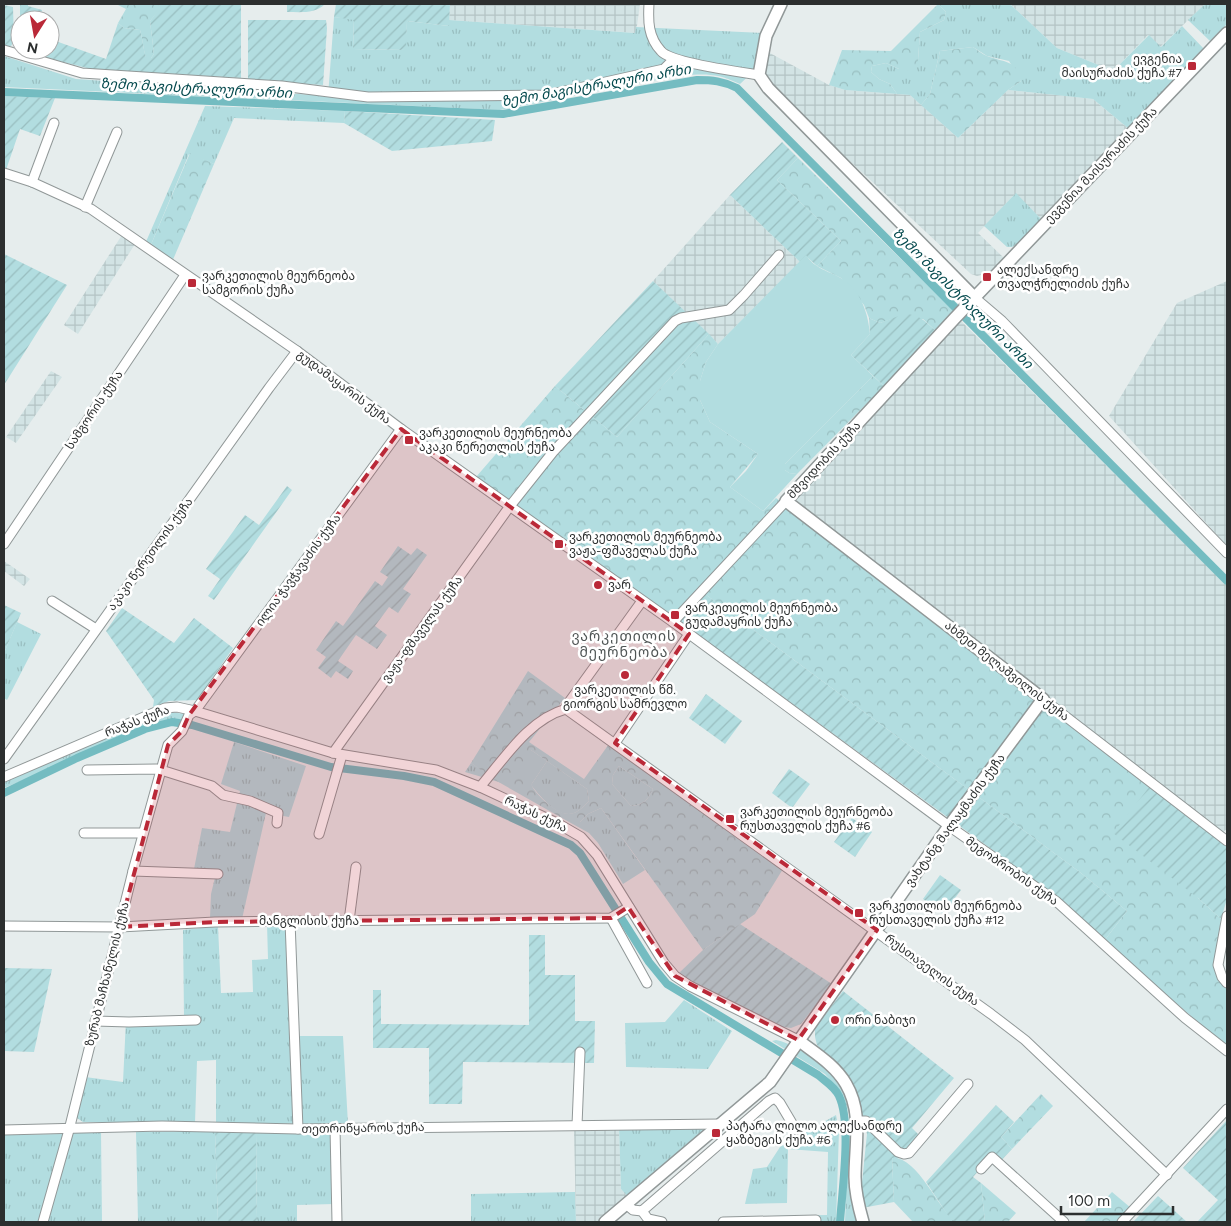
<svg xmlns="http://www.w3.org/2000/svg" width="1231" height="1226" font-family="Figtree,'Noto Sans Georgian',sans-serif">
	<style>
		.industrial { fill: url(#industrial-grid) }
		.grass { fill: url(#grass-tufts) }
		.forest { fill: url(#forest-crowns); fill-rule: evenodd }
		.garden { fill: url(#garden-furrows) }
		.pitch { fill: #b2dde0 }
		.lines { fill: none; stroke-linecap: round; stroke-linejoin: round }
		.canal { stroke: #74bcc1; stroke-width: 8 }
		.street-casing { stroke: #919898; stroke-width: 11 }
		.secondary-casing { stroke: #919898; stroke-width: 14 }
		.street { stroke: #fff; stroke-width: 9 }
		.secondary { stroke: #fff; stroke-width: 11 }
		.marked { fill: #ba2938; fill-opacity: 0.2; stroke: #ba2938; stroke-width: 4; stroke-dasharray: 10 6; stroke-linejoin: round }
		.poi-dot { fill: #ba2938; stroke: #fff; stroke-width: 2 }
		.labels { text-anchor: middle; stroke-width: 5; stroke-linejoin: round; paint-order: stroke }
		.poi-label { font-size: 12px; fill: #2c2f2f; stroke: #fff; text-anchor: start }
		.street-label { font-size: 12px; fill: #2c2f2f; stroke: #fff }
		.water-label { font-size: 14px; font-style: italic; fill: #054a4e; stroke: #fff }
		.neighbourhood-label { font-size: 14px; letter-spacing: 1px; fill: #4f5555; stroke: #fff }
	</style>
	<defs>
		<pattern id="industrial-grid" width="8" height="8" patternUnits="userSpaceOnUse" patternTransform="scale(1.25)"><rect width="8" height="8" fill="#d2e3e4"/><path d="M0 4h8M4 0v8" fill="none" stroke="#b4c3c4"/></pattern>
		<pattern id="grass-tufts" width="24" height="20" patternUnits="userSpaceOnUse" patternTransform="scale(1.25)"><rect width="24" height="20" fill="#b2dde0"/><path d="M3 7l-1-3M5 7V3M7 7l1-3M15 17l-1-3M17 17v-4M19 17l1-3" fill="none" stroke="#99bec0"/></pattern>
		<pattern id="forest-crowns" width="20" height="18" patternUnits="userSpaceOnUse" patternTransform="scale(1.25)"><rect width="20" height="18" fill="#b2dde0"/><path d="M2 6a3 3 0 1 1 6 0M12 15a3 3 0 1 1 6 0" fill="none" stroke="#99bec0"/></pattern>
		<pattern id="garden-furrows" width="10" height="10" patternUnits="userSpaceOnUse" patternTransform="scale(1.25)"><rect width="10" height="10" fill="#b2dde0"/><path d="M-1 1l2-2M0 10L10 0M9 11l2-2" fill="none" stroke="#99bec0"/></pattern>
	</defs>
	<rect width="100%" height="100%" fill="#e6eded"/>
	<!-- industrial -->
	<g class="industrial">
		<path d="M450,4H640L636,33L449,20Z"/>
		<path d="M1010,4H1205L1160,47L1148,35L1113,71L1057,48Z"/>
		<path d="M768,52L829,85L845,90L910,95L958,138L1008,90L1093,99L1129,129L1042,220L1015,194L978,233L1004,258L994,269L985,274L977,276L971,274L776,92L766,78L765,71Z"/>
		<path d="M730,195L800,262L718,344L653,281Z"/>
		<path d="M122,235L135,244L78,334L64,325Z"/>
		<path d="M1227,281V546L1109,416L1177,303Z"/>
		<path d="M960,320L1227,586V829L1223,832L1165,789L796,502L798,496Z"/>
		<path d="M51,371L62,377L16,443L6,437Z"/>
		<path d="M4,561L30,579L24,586L4,571Z"/>
		<path d="M619,1127L621,1189L628,1197L597,1222H576L574,1129Z"/>
	</g>
	<!-- grass -->
	<g class="grass">
		<path d="M938,4H1010L1057,48L1113,71L1149,35L1161,47L1182,26L1204,49L1129,129L1093,99L1008,90L1021,81L1009,61L987,56L973,47L940,51L930,94L921,105L910,95L897,94L890,84L879,79L871,72L872,66L886,63L899,69L918,60L920,32L944,20L946,12Z"/>
		<path d="M1205,4H1227V24L1210,41L1188,20Z"/>
		<path d="M334,17L354,19L353,49L405,50L407,21L449,26V20L635,33L636,27L763,33L755,59L756,69L740,84C717,73 708,74 683,75L500,110L4,87V56L76,79L328,96Z"/>
		<path d="M205,106L345,111L344,123L234,118L214,164L189,154L150,247L145,244Z"/>
		<path d="M1016,193L1042,220L1017,244L1012,247H1007L984,226Z"/>
		<path d="M17,622L41,634L7,700L4,698V653Z"/>
		<path d="M169,712L186,714L183,719C150,720 121,737 92,750C63,763 34,776 4,788V781Z"/>
		<path d="M234,742L306,766L289,817L266,813L242,919L210,918L211,894L217,869H194L202,828L230,832L240,791L221,784Z"/>
		<path d="M547,761L587,789L589,801C584,806 577,814 569,814C555,815 539,795 531,785Z"/>
		<path d="M471,763L502,783L465,772Z"/>
		<path d="M619,766L653,789C648,800 643,805 631,806L612,784L613,775Z"/>
		<path d="M601,808L645,870L623,884L598,843L589,833L569,822H580L588,814Z"/>
		<path d="M267,924L294,925L298,1036H343L348,1124L216,1123V1060L197,1061L195,1123L83,1122L77,1118L76,1106L85,1077L123,1082L126,1020L184,1017L183,930L218,926L221,993L253,992L252,960L268,959Z"/>
		<path d="M684,1000L732,1031L708,1069L626,1067L625,1023L665,1022Z"/>
		<path d="M776,1040C799,1044 839,1076 848,1098C849,1103 850,1109 851,1114L858,1222H845L849,1114L843,1095L825,1074L772,1041Z"/>
		<path d="M836,1115L839,1130L836,1222H772V1216L827,1215L828,1152L788,1149L787,1203L745,1204L753,1169L767,1167L780,1147Z"/>
		<path d="M619,1127L702,1128L704,1133L628,1197L621,1189Z"/>
		<path d="M215,1131L218,1222H138L136,1132Z"/>
		<path d="M333,1131L334,1204L297,1205V1222H257L256,1132Z"/>
		<path d="M71,1132H101L102,1222H45Z"/>
		<path d="M63,1134L39,1222H4V1135Z"/>
		<path d="M575,1192L576,1222H471V1194Z"/>
	</g>
	<!-- forest -->
	<g class="forest">
		<path d="M116,4H158L160,9L150,21L154,54L151,58H146C143,49 143,40 140,30L124,28L118,23L126,9Z"/>
		<path d="M938,4L946,12L944,20L920,32L918,60L915,71L899,69L886,63L872,66L871,72L879,79L890,84L897,94L845,90L829,85L842,50L891,51Z"/>
		<path d="M973,47C978,50 982,54 987,56C1005,63 1016,59 1021,81L1008,90L958,138L921,105L930,94L940,51Z"/>
		<path d="M190,153L214,164L172,262L150,247Z"/>
		<path d="M798,158L954,311L936,331L923,319H892L880,323L869,318L864,305L841,278L817,266L841,241L777,180Z"/>
		<path d="M709,334L718,344L706,362L700,381V400L710,422L758,454L730,487L763,511L776,498L1150,786L1198,898L1221,919L1214,968L1227,989V1047L1104,941L1127,911L1081,873L705,594L680,622L476,477L555,386L617,437Z"/>
		<path d="M873,376L884,386L797,474L789,473L785,470V464Z"/>
		<path d="M528,671L565,698L529,742L584,779L609,744L783,869L755,914L703,950L601,808L588,814L580,822H569L495,780L471,763ZM531,750L587,789L589,801C584,806 578,813 570,814C558,815 537,796 532,786C529,779 531,759 531,750ZM619,766L653,789C648,800 643,805 631,806L612,784L613,775Z"/>
		<path d="M1041,1094L1053,1106L1012,1149L1001,1137Z"/>
		<path d="M892,1157C920,1159 936,1207 956,1222H913L894,1202Z"/>
		<path d="M981,1183L1016,1213L1008,1222H985Z"/>
		<path d="M1112,1192L1131,1208L1118,1222H1084Z"/>
	</g>
	<!-- garden -->
	<g class="garden">
		<path d="M20,4H28V6L42,10L40,20H20Z"/>
		<path d="M158,4H241V78L91,69L23,52L22,50H50V39L106,59L118,23L124,28L140,30C143,40 143,48 146,57L151,58L154,54L150,21L159,9Z"/>
		<path d="M287,4H325C315,14 301,12 287,12Z"/>
		<path d="M336,4H450L449,26L407,21L406,50L353,49L354,20L334,17Z"/>
		<path d="M4,5L13,7L14,41L11,46H4Z"/>
		<path d="M248,20H326L327,28L323,85L248,80Z"/>
		<path d="M4,96L55,98L40,136L20,129L6,170H4Z"/>
		<path d="M345,111L495,120L492,141L392,151L344,123Z"/>
		<path d="M782,142L798,158L777,180L841,241L817,266L806,256L800,262L730,195Z"/>
		<path d="M4,254L67,285L4,385Z"/>
		<path d="M653,281L709,334L617,437L555,386Z"/>
		<path d="M904,314C919,314 925,321 936,331L884,386L851,355L870,334L869,318L880,323Z"/>
		<path d="M287,486L292,490L214,600L208,596L220,579L206,569L245,515L259,525Z"/>
		<path d="M398,546L411,555L417,548L427,555L403,589L411,594L398,613L389,607L375,626L387,635L377,649L356,635L338,661L353,671L348,679L336,671L331,678L318,668L326,657L316,650L336,621L343,626L375,581L382,586L388,577L380,572Z"/>
		<path d="M705,594L1081,873L1127,911L1104,941L1061,900L680,622Z"/>
		<path d="M4,605L21,613L4,653V604Z"/>
		<path d="M122,608L174,643L194,618L233,648L197,700L169,701L153,707L154,700L106,631Z"/>
		<path d="M706,694L742,721L725,744L689,718Z"/>
		<path d="M789,769L810,784L792,808L772,793Z"/>
		<path d="M1150,786L1227,846V899L1221,919L1198,898L1113,833Z"/>
		<path d="M852,818L872,832L855,857L834,842Z"/>
		<path d="M940,875L961,890L943,914L923,899Z"/>
		<path d="M740,924L832,984L801,1024L791,1028L783,1027L678,974L703,950Z"/>
		<path d="M529,935H545V975H575V1021H595L594,1063L463,1062L462,1104H429V1048H373V990H381V1024L529,1025Z"/>
		<path d="M4,968L52,969L34,1052L4,1051Z"/>
		<path d="M843,991L954,1078L912,1128L920,1136L900,1158H892L894,1202L862,1208L861,1192L867,1134L857,1093L848,1076L817,1045L815,1037V1028Z"/>
		<path d="M996,1105L1014,1122L1001,1137L1012,1149L997,1165L990,1158L973,1177L981,1183L985,1222H956L949,1217L926,1182Z"/>
		<path d="M1227,1120V1222H1197L1218,1200L1183,1168Z"/>
		<path d="M215,1131L256,1132L257,1222H218Z"/>
		<path d="M1158,1196L1187,1222H1133Z"/>
	</g>
	<!-- pitch -->
	<g class="pitch">
		<path d="M806,255C809,259 813,264 817,266C824,271 832,273 839,277C860,288 868,312 870,334L851,355L873,376L785,464V470L789,473L797,474L763,511L730,487L746,471L758,454L710,422L700,400V381L706,362L718,344Z"/>
		<path d="M531,750L547,761L531,785L516,774Z"/>
	</g>
	<g class="lines">
		<!-- canal -->
		<g class="canal">
			<path d="M4,92L503,114L697,80C712,80 723,81 737,88L1227,581"/>
			<path d="M4,793L77,758L145,729L172,722L192,725L331,767L404,776L434,782L571,845L580,853L587,864L649,962L667,984L818,1075C825,1081 835,1087 839,1096C852,1123 842,1191 840,1222"/>
		</g>
		<defs>
			<g id="street">
				<path d="M649,4C648,21 648,37 661,51C671,63 740,72 759,75"/>
				<path d="M4,50L82,73L282,86L368,97L547,95L664,69L674,59"/>
				<path d="M4,173L32,182L91,209L297,351L401,429L673,622L949,826L1057,902L1185,1018L1227,1051"/>
				<path d="M32,182L54,123"/>
				<path d="M85,207L117,132"/>
				<path d="M975,298L1002,321L1227,553"/>
				<path d="M4,544L185,275"/>
				<path d="M52,601L96,629"/>
				<path d="M673,622L786,501"/>
				<path d="M1043,699L1227,841"/>
				<path d="M566,709L991,1014L1025,1040L1167,1175"/>
				<path d="M566,709L567,705L642,601"/>
				<path d="M615,743L689,634"/>
				<path d="M333,753L510,506L553,452L675,321L681,318L729,310L744,295L779,255"/>
				<path d="M4,759L269,388L297,351"/>
				<path d="M87,770L156,769L161,770L212,786L223,795L250,801L278,813L277,823"/>
				<path d="M4,777L165,708L177,707L195,711L333,753L436,770L480,787L557,823L581,837L597,855L664,963L675,976L690,986L798,1040"/>
				<path d="M480,787C504,759 529,719 566,709"/>
				<path d="M84,833H143"/>
				<path d="M319,834L342,755"/>
				<path d="M133,871L218,874"/>
				<path d="M1227,916L1218,965L1222,977L1227,983"/>
				<path d="M611,918L647,983"/>
				<path d="M290,921L298,1129"/>
				<path d="M349,921L356,867"/>
				<path d="M4,926L120,927L215,922L611,918L629,907"/>
				<path d="M95,1021L129,1022L196,1020"/>
				<path d="M857,1121H866L898,1152L904,1154L909,1153L968,1084"/>
				<path d="M577,1125L580,1052"/>
				<path d="M335,1128L337,1222"/>
				<path d="M4,1130L162,1126L298,1129L721,1124"/>
				<path d="M981,1169L992,1157L1064,1222"/>
				<path d="M626,1204L633,1210L642,1211L769,1101L775,1098L780,1103L796,1130"/>
				<path d="M642,1211L648,1219L662,1222"/>
				<path d="M43,1222L69,1130L133,871L168,745L182,731L189,715L195,711L401,429"/>
				<path d="M723,1222L816,1220"/>
				<path d="M1122,1222L1227,1109"/>
			</g>
			<g id="secondary">
				<path d="M781,4L766,36L759,75L768,88L975,298"/>
				<path d="M798,1040C815,1053 835,1065 846,1084C863,1113 855,1145 855,1177C855,1192 859,1208 863,1222"/>
				<path d="M605,1222L770,1082L949,826L1043,699L786,501L955,318L1227,33"/>
			</g>
		</defs>
		<!-- street casing -->
		<use href="#street" class="street-casing"/>
		<!-- secondary casing -->
		<use href="#secondary" class="secondary-casing"/>
		<!-- street -->
		<use href="#street" class="street"/>
		<!-- secondary -->
		<use href="#secondary" class="secondary"/>
	</g>
	<!-- marked area -->
	<path class="marked" d="M401,429L689,634L615,743L877,930L798,1040L675,976L628,907L611,918L215,922L120,927L168,745L182,731L189,715Z"/>
	<!-- markers -->
	<g class="poi-dot">
		<rect x="1187" y="61" width="10" height="10" rx="2.5"/>
		<rect x="982" y="272" width="10" height="10" rx="2.5"/>
		<rect x="187" y="278" width="10" height="10" rx="2.5"/>
		<rect x="404" y="435" width="10" height="10" rx="2.5"/>
		<rect x="554" y="539" width="10" height="10" rx="2.5"/>
		<circle cx="598" cy="585" r="5"/>
		<rect x="670" y="610" width="10" height="10" rx="2.5"/>
		<circle cx="625" cy="675" r="5"/>
		<rect x="725" y="814" width="10" height="10" rx="2.5"/>
		<rect x="854" y="908" width="10" height="10" rx="2.5"/>
		<circle cx="835" cy="1020" r="5"/>
		<rect x="711" y="1128" width="10" height="10" rx="2.5"/>
	</g>
	<g class="labels">
		<!-- poi labels -->
		<g class="poi-label">
			<text x="1182" y="63" text-anchor="end">ევგენია<tspan x="1182" dy="14">მაისურაძის ქუჩა #7</tspan></text>
			<text x="997" y="274">ალექსანდრე<tspan x="997" dy="14">თვალჭრელიძის ქუჩა</tspan></text>
			<text x="202" y="280">ვარკეთილის მეურნეობა<tspan x="202" dy="14">სამგორის ქუჩა</tspan></text>
			<text x="419" y="437">ვარკეთილის მეურნეობა<tspan x="419" dy="14">აკაკი წერეთლის ქუჩა</tspan></text>
			<text x="569" y="541">ვარკეთილის მეურნეობა<tspan x="569" dy="14">ვაჟა-ფშაველას ქუჩა</tspan></text>
			<text x="608" y="589">ვარ</text>
			<text x="685" y="612">ვარკეთილის მეურნეობა<tspan x="685" dy="14">გუდამაყრის ქუჩა</tspan></text>
			<text x="625" y="694" text-anchor="middle">ვარკეთილის წმ.<tspan x="625" dy="14">გიორგის სამრევლო</tspan></text>
			<text x="740" y="816">ვარკეთილის მეურნეობა<tspan x="740" dy="14">რუსთაველის ქუჩა #6</tspan></text>
			<text x="869" y="910">ვარკეთილის მეურნეობა<tspan x="869" dy="14">რუსთაველის ქუჩა #12</tspan></text>
			<text x="845" y="1024">ორი ნაბიჯი</text>
			<text x="726" y="1130">პატარა ლილო ალექსანდრე<tspan x="726" dy="14">ყაზბეგის ქუჩა #6</tspan></text>
		</g>
		<!-- street labels -->
		<g class="street-label">
			<text transform="translate(1101 165) rotate(-46)" y="4">ევგენია მაისურაძის ქუჩა</text>
			<text transform="translate(344 387) rotate(37)" y="4">გუდამაყარის ქუჩა</text>
			<text transform="translate(94 410) rotate(-56)" y="4">სამგორის ქუჩა</text>
			<text transform="translate(824 460) rotate(-47)" y="4">მშვიდობის ქუჩა</text>
			<text transform="translate(150 554) rotate(-54)" y="4">აკაკი წერეთლის ქუჩა</text>
			<text transform="translate(298 570) rotate(-54)" y="4">ილია ჭავჭავაძის ქუჩა</text>
			<text transform="translate(422 629) rotate(-54)" y="4">ვაჟა-ფშაველას ქუჩა</text>
			<text transform="translate(1007 671) rotate(38)" y="4">ახმეთ მელაშვილის ქუჩა</text>
			<text transform="translate(137 721) rotate(-21)" y="4">რაჭას ქუჩა</text>
			<text transform="translate(536 814) rotate(26)" y="4">რაჭას ქუჩა</text>
			<text transform="translate(955 820) rotate(-54)" y="4">ვახტანგ მალაყმაძის ქუჩა</text>
			<text transform="translate(1012 871) rotate(35)" y="4">მეგობრობის ქუჩა</text>
			<text x="309" y="925">მანგლისის ქუჩა</text>
			<text transform="translate(932 970) rotate(36)" y="4">რუსთაველის ქუჩა</text>
			<text transform="translate(107 974) rotate(-76)" y="4">ზურაბ მაჩხანელის ქუჩა</text>
			<text transform="translate(363 1128) rotate(-1)" y="4">თეთრიწყაროს ქუჩა</text>
		</g>
		<!-- water labels -->
		<g class="water-label">
			<text transform="translate(596 85) rotate(-10)" y="5">ზემო მაგისტრალური არხი</text>
			<text transform="translate(196 88) rotate(3)" y="5">ზემო მაგისტრალური არხი</text>
			<text transform="translate(963 298) rotate(45)" y="5">ზემო მაგისტრალური არხი</text>
		</g>
		<!-- neighbourhood labels -->
		<g class="neighbourhood-label">
			<text x="624" y="641">ვარკეთილის<tspan x="624" dy="16">მეურნეობა</tspan></text>
		</g>
	</g>
	<!-- border -->
	<rect width="1231" height="1226" fill="none" stroke="#2c2f2f" stroke-width="10"/>
	<!-- north arrow -->
	<g transform="translate(35 35) rotate(191)"><circle r="24" fill="#ffffff" stroke="#abacac"/>
	<path d="M0-4L9 19L0 12L-9 19Z" fill="#ba2938"/>
	<text y="-8" font-size="14" font-weight="bold" text-anchor="middle" fill="#2c2f2f">N</text>
	</g>
	<!-- scale -->
	<path d="M1061 1206v8h112v-8" fill="none" stroke="#2c2f2f" stroke-width="2.5"/>
	<text x="1068" y="1206" font-size="15" fill="#2c2f2f" stroke="#ffffff" stroke-width="4" paint-order="stroke">100 m</text>
</svg>
